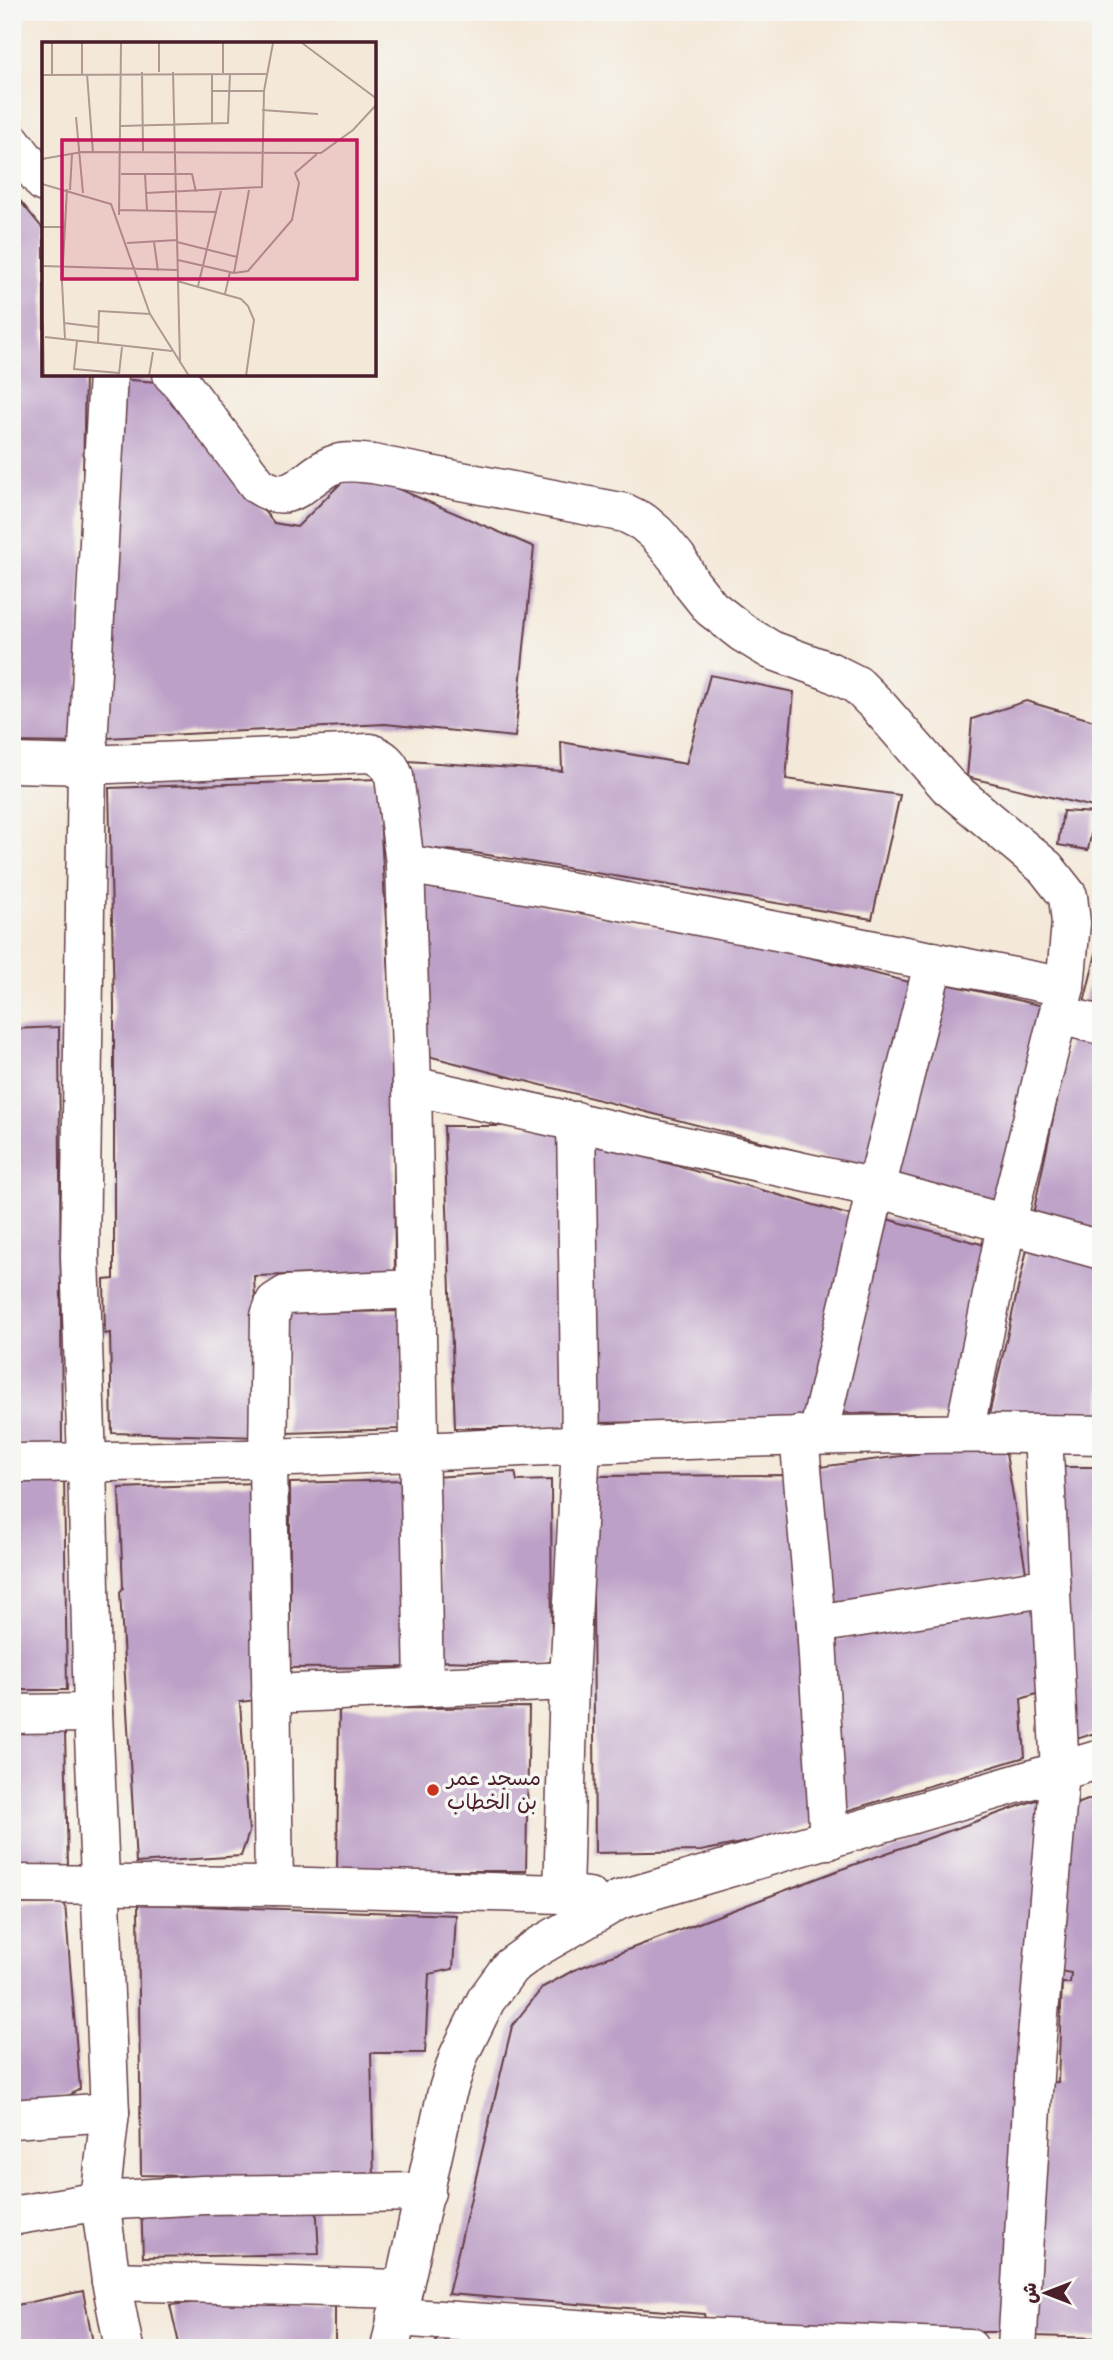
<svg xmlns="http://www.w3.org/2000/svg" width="1113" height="2360" font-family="'Playpen Sans','Playpen Sans Arabic',sans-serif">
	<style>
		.building { fill: #bda0c7 }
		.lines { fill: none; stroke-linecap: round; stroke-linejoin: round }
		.minor-casing { stroke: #643d45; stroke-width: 41 }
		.minor { stroke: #fff; stroke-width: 38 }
		.poi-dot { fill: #c8321e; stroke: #f6f6f2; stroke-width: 2.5 }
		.labels { text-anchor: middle; stroke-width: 7; stroke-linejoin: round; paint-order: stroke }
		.poi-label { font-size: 21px; fill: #4a1f2b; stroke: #f6f6f2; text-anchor: start }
		.inset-road { fill: none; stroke: #b09893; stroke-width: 2 }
		.view { fill: #c2185b; fill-opacity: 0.15; stroke: #c2185b; stroke-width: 3.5 }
		.inset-edge { fill: none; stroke: #4a1f2b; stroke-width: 3.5 }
	</style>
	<rect width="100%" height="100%" fill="#f6f6f2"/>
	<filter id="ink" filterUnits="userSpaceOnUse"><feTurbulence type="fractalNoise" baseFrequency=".0143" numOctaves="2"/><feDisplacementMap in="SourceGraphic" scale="14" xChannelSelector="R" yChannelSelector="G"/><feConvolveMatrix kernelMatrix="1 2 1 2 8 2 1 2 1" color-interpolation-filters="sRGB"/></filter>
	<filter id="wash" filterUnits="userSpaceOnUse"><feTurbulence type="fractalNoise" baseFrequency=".00686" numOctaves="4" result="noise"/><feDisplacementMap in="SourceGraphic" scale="28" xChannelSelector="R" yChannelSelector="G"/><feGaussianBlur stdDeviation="1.57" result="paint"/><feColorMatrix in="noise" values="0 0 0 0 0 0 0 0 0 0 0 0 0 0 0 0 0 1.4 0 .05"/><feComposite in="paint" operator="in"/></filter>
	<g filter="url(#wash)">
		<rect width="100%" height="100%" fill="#f4e9d9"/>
		<g id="blocks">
			<!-- building -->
			<g class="building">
				<path d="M12,191L44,230V374H85L78,743L12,742Z"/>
				<path d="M116,379L158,382L274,523L297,527L354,470L534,547L515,737L385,724L107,738Z"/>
				<path d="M710,675L794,692L786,779L900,795L872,919L470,852L410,847L408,761L562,771L561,742L686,764Z"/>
				<path d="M1026,701L1101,723V777L1093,807L967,777L972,719Z"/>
				<path d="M378,779L393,1047L395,1272L254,1276L261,1437L112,1433L110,1333L105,1334L104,1280L114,1279V1005L109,788Z"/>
				<path d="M1063,811L1095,813L1088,850L1058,845Z"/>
				<path d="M418,884L435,885L788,952L917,984L876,1171L424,1055Z"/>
				<path d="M1100,937H1101V1012L1083,1007Z"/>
				<path d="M937,982L1048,1007L1000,1202L888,1176Z"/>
				<path d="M1073,1023L1101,1030V1232L1032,1219Z"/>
				<path d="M59,1027L62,1446L12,1445V1029Z"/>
				<path d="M444,1126H505L566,1129L568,1428H455Z"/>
				<path d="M586,1140L856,1217L814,1419L594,1423Z"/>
				<path d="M879,1217L989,1246L949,1415L837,1413Z"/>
				<path d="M1028,1245L1101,1261V1416L989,1415Z"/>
				<path d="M404,1311L401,1429L287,1433V1313Z"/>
				<path d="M1004,1442L1027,1578L823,1607L812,1468Z"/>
				<path d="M1057,1467H1101V1731L1068,1742Z"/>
				<path d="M12,1472H64L67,1690H12Z"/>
				<path d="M515,1472L517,1481L551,1480L552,1661L543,1664L441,1661L433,1477Z"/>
				<path d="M792,1475L819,1822L766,1838L701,1851L595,1853L592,1476Z"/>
				<path d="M406,1480L408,1667L290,1668V1483Z"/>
				<path d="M255,1483L263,1699L240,1702L249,1832L241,1856L136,1863L120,1592L123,1588L119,1488Z"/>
				<path d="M1040,1594L1046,1691L1021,1699L1025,1757L836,1814L826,1643Z"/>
				<path d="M529,1707L526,1871H337L339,1709Z"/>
				<path d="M12,1732H65L68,1866L12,1865Z"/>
				<path d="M1101,1795V2338L1033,2336L1046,2083L1058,2082L1062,1983H1070L1071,1973L1054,1970L1069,1807Z"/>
				<path d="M1039,1799L1011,2329L997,2332H917L705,2319L704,2314L448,2294L512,2026L543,1987L574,1970L850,1866Z"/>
				<path d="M65,1903L80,2089L64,2098L12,2102V1904Z"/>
				<path d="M138,1904L456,1915L453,1969L429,1974L425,2053H371L374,2179L185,2183L184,2176L141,2175Z"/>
				<path d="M316,2200L319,2254L143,2257L141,2203Z"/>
				<path d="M83,2291L94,2348H12V2306Z"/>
				<path d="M234,2299L335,2300V2348H180L170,2305Z"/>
				<path d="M437,2336L622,2348H435Z"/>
			</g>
		</g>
	</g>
	<g filter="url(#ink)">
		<use href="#blocks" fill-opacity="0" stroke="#643d45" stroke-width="2"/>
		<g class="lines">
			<defs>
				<g id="minor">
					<path d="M12,142L44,183"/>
					<path d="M108,374L87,765L80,1256L87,1462L93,1713L110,2112L100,2201L111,2281L124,2348"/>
					<path d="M172,374L181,383L258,485C293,509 304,476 333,465C346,460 360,463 373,464L625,513L643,522L657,534L677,558L691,583L711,608L743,633L771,650L829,671L857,685L879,707L948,786L1046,868L1068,896L1071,923L1065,987L1006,1226L964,1433"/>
					<path d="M12,763L87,765L370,753C383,758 389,763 394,776L405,864L412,1086L424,1687"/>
					<path d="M405,864L585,894L1065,987"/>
					<path d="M1059,1015L1101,1025"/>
					<path d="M412,1086L876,1188L1101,1250"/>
					<path d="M799,1435L816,1624L829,1840"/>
					<path d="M818,1435L876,1188L934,961"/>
					<path d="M12,1463C98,1462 184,1462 269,1458C547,1448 823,1428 1101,1435"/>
					<path d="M816,1624L1051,1587"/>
					<path d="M271,1694L569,1681"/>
					<path d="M12,1714L93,1713"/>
					<path d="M12,1884L274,1886L563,1894L589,1897"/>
					<path d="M274,1886L268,1458L270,1316L275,1302L286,1295L415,1289"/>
					<path d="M563,1894L569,1681L581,1445L576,1121"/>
					<path d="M12,2119L110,2112"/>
					<path d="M12,2216L100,2201L203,2195L426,2192"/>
					<path d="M111,2281L401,2289"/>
					<path d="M396,2317L697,2337L969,2348"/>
					<path d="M390,2348L446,2096L459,2055L486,2000L510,1967L536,1948L619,1900L1101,1759"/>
					<path d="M1017,2348L1035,2060L1060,1772L1043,1434"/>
				</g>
			</defs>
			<!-- minor casing -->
			<use href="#minor" class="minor-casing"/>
			<!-- minor -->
			<use href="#minor" class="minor"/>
		</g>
	</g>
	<!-- markers -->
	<circle class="poi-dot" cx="433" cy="1790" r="7"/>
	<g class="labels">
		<!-- poi labels -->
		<g class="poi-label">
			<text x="447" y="1785">مسجد عمر<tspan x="447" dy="24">بن الخطاب</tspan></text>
		</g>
	</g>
	<!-- overview -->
	<g transform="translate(42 42)">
		<rect width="334" height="334" fill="#f4e9d9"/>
		<path class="inset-road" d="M40,1V33M117,1V30M260,1L335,57M100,30L101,109M131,30L138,321M170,31V81M181,31V1M45,32L51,111M0,33L224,32M10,33V1M170,49H222M220,68L276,72M34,75L41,151M79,84L186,81L188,31M0,117L40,110L279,111L311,88L335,62M79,132H150L154,150M103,132L105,169M0,142L69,162L108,272L147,334M28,148L30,112M104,151L220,145L222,49L231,1M78,168L175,170M77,173L79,1M0,185H22M112,200L116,229M135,200L195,215M85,201L135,198M136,218L192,231L206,229L250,178L257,141L253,131L275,112M0,224L136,228M192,231L207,148M135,239L199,257L206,264L212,278L204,334M156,244L179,149M183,252L188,230M1,281L2,334M22,281L56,285M3,295L130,309M23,297L20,240L25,147M35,299L32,327L77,331M56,302L57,269L108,272M77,332L80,305M107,334L111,310"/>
		<path class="view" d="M20,98H315V237H20Z"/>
		<rect width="334" height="334" class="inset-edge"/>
	</g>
	<!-- margin -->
	<rect width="1113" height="2360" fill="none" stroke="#f6f6f2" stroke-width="42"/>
	<!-- north arrow -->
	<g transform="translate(1046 2293) rotate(270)" stroke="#f6f6f2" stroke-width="5" paint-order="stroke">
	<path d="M0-5L12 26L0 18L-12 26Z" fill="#4a1f2b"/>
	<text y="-10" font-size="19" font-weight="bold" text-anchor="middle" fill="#4a1f2b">ش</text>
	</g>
</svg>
